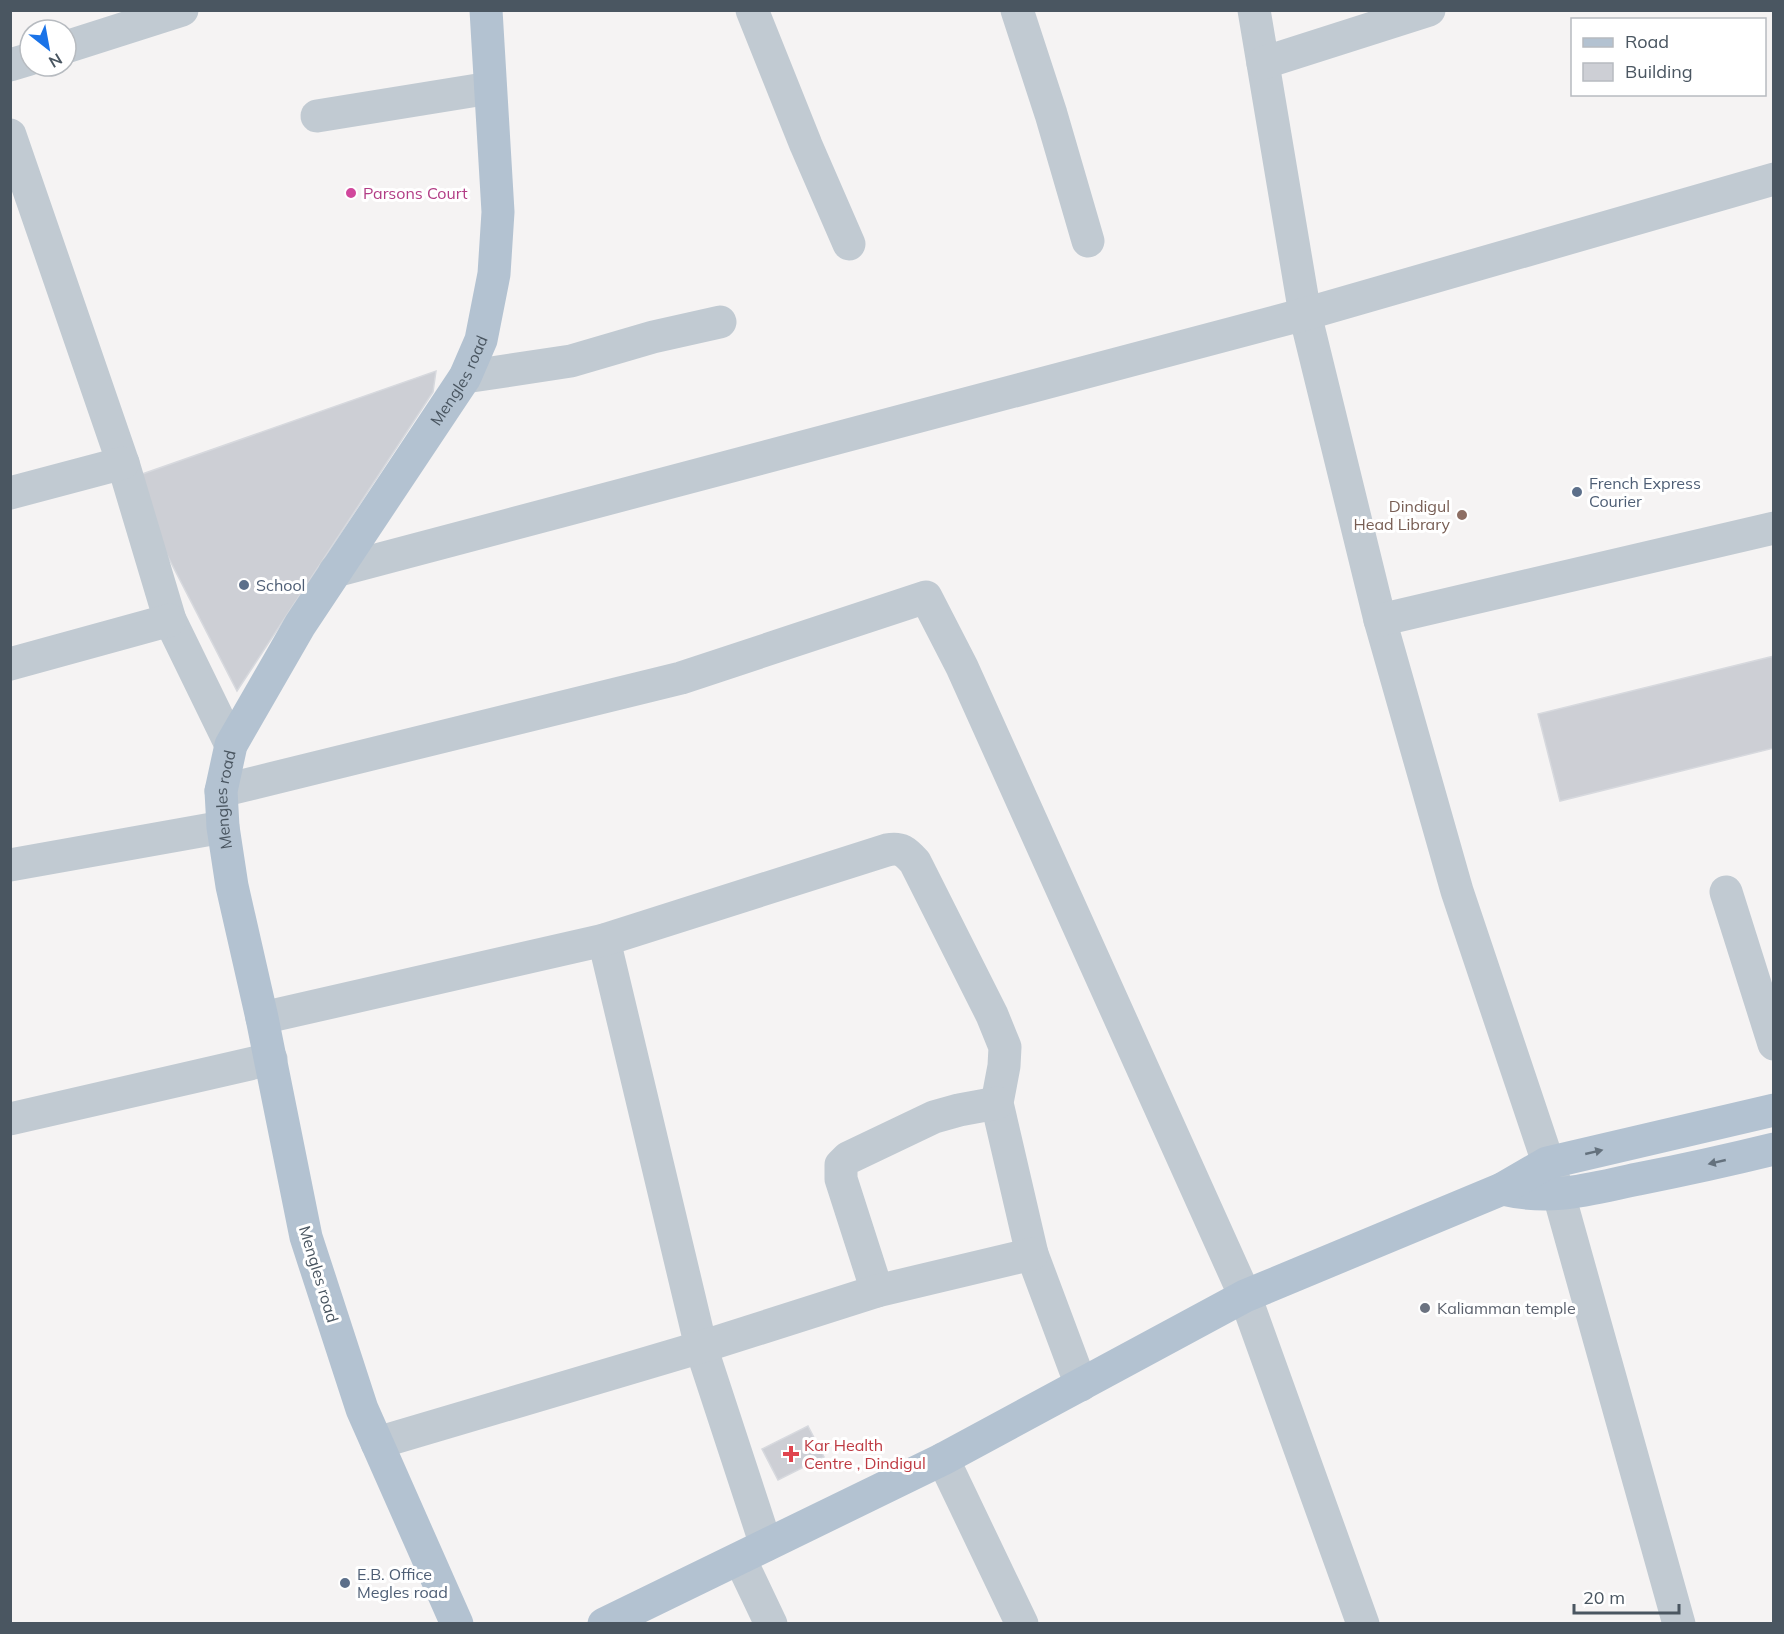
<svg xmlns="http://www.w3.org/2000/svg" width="1784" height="1634" font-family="Mulish,sans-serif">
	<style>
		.building { fill: #cdcfd5; stroke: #d7d9de; stroke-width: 1.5 }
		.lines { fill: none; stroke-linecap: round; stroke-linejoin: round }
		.minor { stroke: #c1cad2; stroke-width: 33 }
		.major { stroke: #b3c2d1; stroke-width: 33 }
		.oneway { fill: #64717d }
		.hotel-dot { fill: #d1479c; stroke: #fff; stroke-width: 2 }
		.service-dot { fill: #5c6f8a; stroke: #fff; stroke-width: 2 }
		.education-dot { fill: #8d6e63; stroke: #fff; stroke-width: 2 }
		.worship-dot { fill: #6b7280; stroke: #fff; stroke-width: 2 }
		.health-dot { fill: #e0444e; stroke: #fff; stroke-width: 2 }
		.labels { text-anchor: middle; stroke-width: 6; stroke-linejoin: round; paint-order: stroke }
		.hotel-label { font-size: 16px; fill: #b23c85; stroke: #fff; text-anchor: start }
		.street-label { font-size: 16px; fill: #4a5661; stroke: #fff }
		.service-label { font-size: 16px; fill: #4e5e75; stroke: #fff; text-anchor: start }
		.education-label { font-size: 16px; fill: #785e54; stroke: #fff; text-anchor: end }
		.worship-label { font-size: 16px; fill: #5b616d; stroke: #fff; text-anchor: start }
		.health-label { font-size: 16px; fill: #be3a42; stroke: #fff; text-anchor: start }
	</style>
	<rect width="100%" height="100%" fill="#f5f3f3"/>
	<!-- building -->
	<g class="building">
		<path d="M436,371L433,392L237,691L128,479Z"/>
		<path d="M1774,656V748L1560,801L1538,714Z"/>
		<path d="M808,1426L824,1457L778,1480L762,1449Z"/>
	</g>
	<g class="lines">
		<!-- minor -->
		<g class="minor">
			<path d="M752,10L806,145L849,244"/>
			<path d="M1017,10L1051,114L1088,241"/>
			<path d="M1254,10L1305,314L1380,620L1457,891L1559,1195L1679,1624"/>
			<path d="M66,47L182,10"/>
			<path d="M1263,63L1429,10"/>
			<path d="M10,65L30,59"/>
			<path d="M317,116L490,88"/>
			<path d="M10,135L123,463L170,620L231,745"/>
			<path d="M465,377L571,361L653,337L720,322"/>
			<path d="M10,493L123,463"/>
			<path d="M335,571L1305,314L1774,179"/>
			<path d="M1380,620L1774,528"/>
			<path d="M10,664L170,620"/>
			<path d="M221,791L681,678L926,597L962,667L1245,1296L1363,1624"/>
			<path d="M10,865L223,827"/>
			<path d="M1726,892L1774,1044"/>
			<path d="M604,940L701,1347L766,1545"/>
			<path d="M262,1018L604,940L887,850C901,847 906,852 915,862L992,1015L1005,1047L1004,1066L997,1103L1032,1254L1081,1385"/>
			<path d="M10,1119L271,1059"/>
			<path d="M877,1291L841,1179V1165L848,1158L934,1117L959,1110L997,1103"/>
			<path d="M377,1443L701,1347L877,1291L1032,1254"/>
			<path d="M943,1459L1022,1624"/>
			<path d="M740,1559L771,1624"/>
		</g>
		<!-- major -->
		<g class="major">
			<path d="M1502,1189C1553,1201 1589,1189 1638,1179C1684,1170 1729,1160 1774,1149"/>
			<path id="s1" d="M457,1624L362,1409L306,1237L262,1018L232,886L223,827L221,791L231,745L300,625L465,377L481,340L494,274L498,212L486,10"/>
			<path d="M604,1624L943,1459L1245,1296L1502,1189L1547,1163L1774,1110"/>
		</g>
	</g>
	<!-- one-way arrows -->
	<defs><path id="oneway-solid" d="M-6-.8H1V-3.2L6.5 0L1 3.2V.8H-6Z" transform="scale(1.5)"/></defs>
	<g class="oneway">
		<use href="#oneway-solid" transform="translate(1594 1152) rotate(-13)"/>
		<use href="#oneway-solid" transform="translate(1717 1162) rotate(167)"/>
	</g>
	<!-- markers -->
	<circle class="hotel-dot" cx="351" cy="193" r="6"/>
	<g class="service-dot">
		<circle cx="1577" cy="492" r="6"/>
		<circle cx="244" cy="585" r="6"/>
		<circle cx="345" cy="1583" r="6"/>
	</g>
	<circle class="education-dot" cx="1462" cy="515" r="6"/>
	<circle class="worship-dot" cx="1425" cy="1308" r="6"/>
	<path class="health-dot" d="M788 1445h6v6h6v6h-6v6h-6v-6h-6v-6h6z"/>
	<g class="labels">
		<!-- hotel labels -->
		<g class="hotel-label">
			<text x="363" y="199">Parsons Court</text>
		</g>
		<!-- street labels -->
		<g class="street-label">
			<text dy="6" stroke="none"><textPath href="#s1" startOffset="1348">Mengles road</textPath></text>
			<text dy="6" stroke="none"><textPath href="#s1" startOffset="862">Mengles road</textPath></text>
			<text transform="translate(319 1274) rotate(73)" y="6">Mengles road</text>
		</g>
		<!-- service labels -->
		<g class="service-label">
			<text x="1589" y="489">French Express<tspan x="1589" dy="18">Courier</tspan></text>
			<text x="256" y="591">School</text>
			<text x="357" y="1580">E.B. Office<tspan x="357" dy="18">Megles road</tspan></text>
		</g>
		<!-- education labels -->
		<g class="education-label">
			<text x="1450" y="512">Dindigul<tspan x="1450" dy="18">Head Library</tspan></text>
		</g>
		<!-- worship labels -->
		<g class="worship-label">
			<text x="1437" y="1314">Kaliamman temple</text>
		</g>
		<!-- health labels -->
		<g class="health-label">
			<text x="804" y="1451">Kar Health<tspan x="804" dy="18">Centre , Dindigul</tspan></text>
		</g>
	</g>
	<!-- border -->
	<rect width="1784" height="1634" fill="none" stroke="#4a5661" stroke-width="24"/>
	<!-- legend -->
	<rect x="1571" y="18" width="195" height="78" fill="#ffffff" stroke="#b7bbc0" stroke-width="1.5"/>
	<rect x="1583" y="38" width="30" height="9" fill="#b3c2d1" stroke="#b7bbc0" stroke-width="1.5"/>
	<text x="1625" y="48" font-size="18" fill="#4a5661">Road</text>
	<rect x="1583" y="63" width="30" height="18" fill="#cdcfd5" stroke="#b7bbc0" stroke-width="1.5"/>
	<text x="1625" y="78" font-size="18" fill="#4a5661">Building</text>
	<!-- north arrow -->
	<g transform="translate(48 48) rotate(149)"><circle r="28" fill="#ffffff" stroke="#b7bbc0" stroke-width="1.5"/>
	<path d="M0-4.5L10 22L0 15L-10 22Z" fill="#1a73e8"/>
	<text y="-9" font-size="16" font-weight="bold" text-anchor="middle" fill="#4a5661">N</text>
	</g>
	<!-- scale -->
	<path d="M1574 1604v9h105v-9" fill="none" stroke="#4a5661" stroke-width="3"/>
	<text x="1583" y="1604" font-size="18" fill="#4a5661" stroke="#ffffff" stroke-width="4.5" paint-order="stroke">20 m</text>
</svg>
